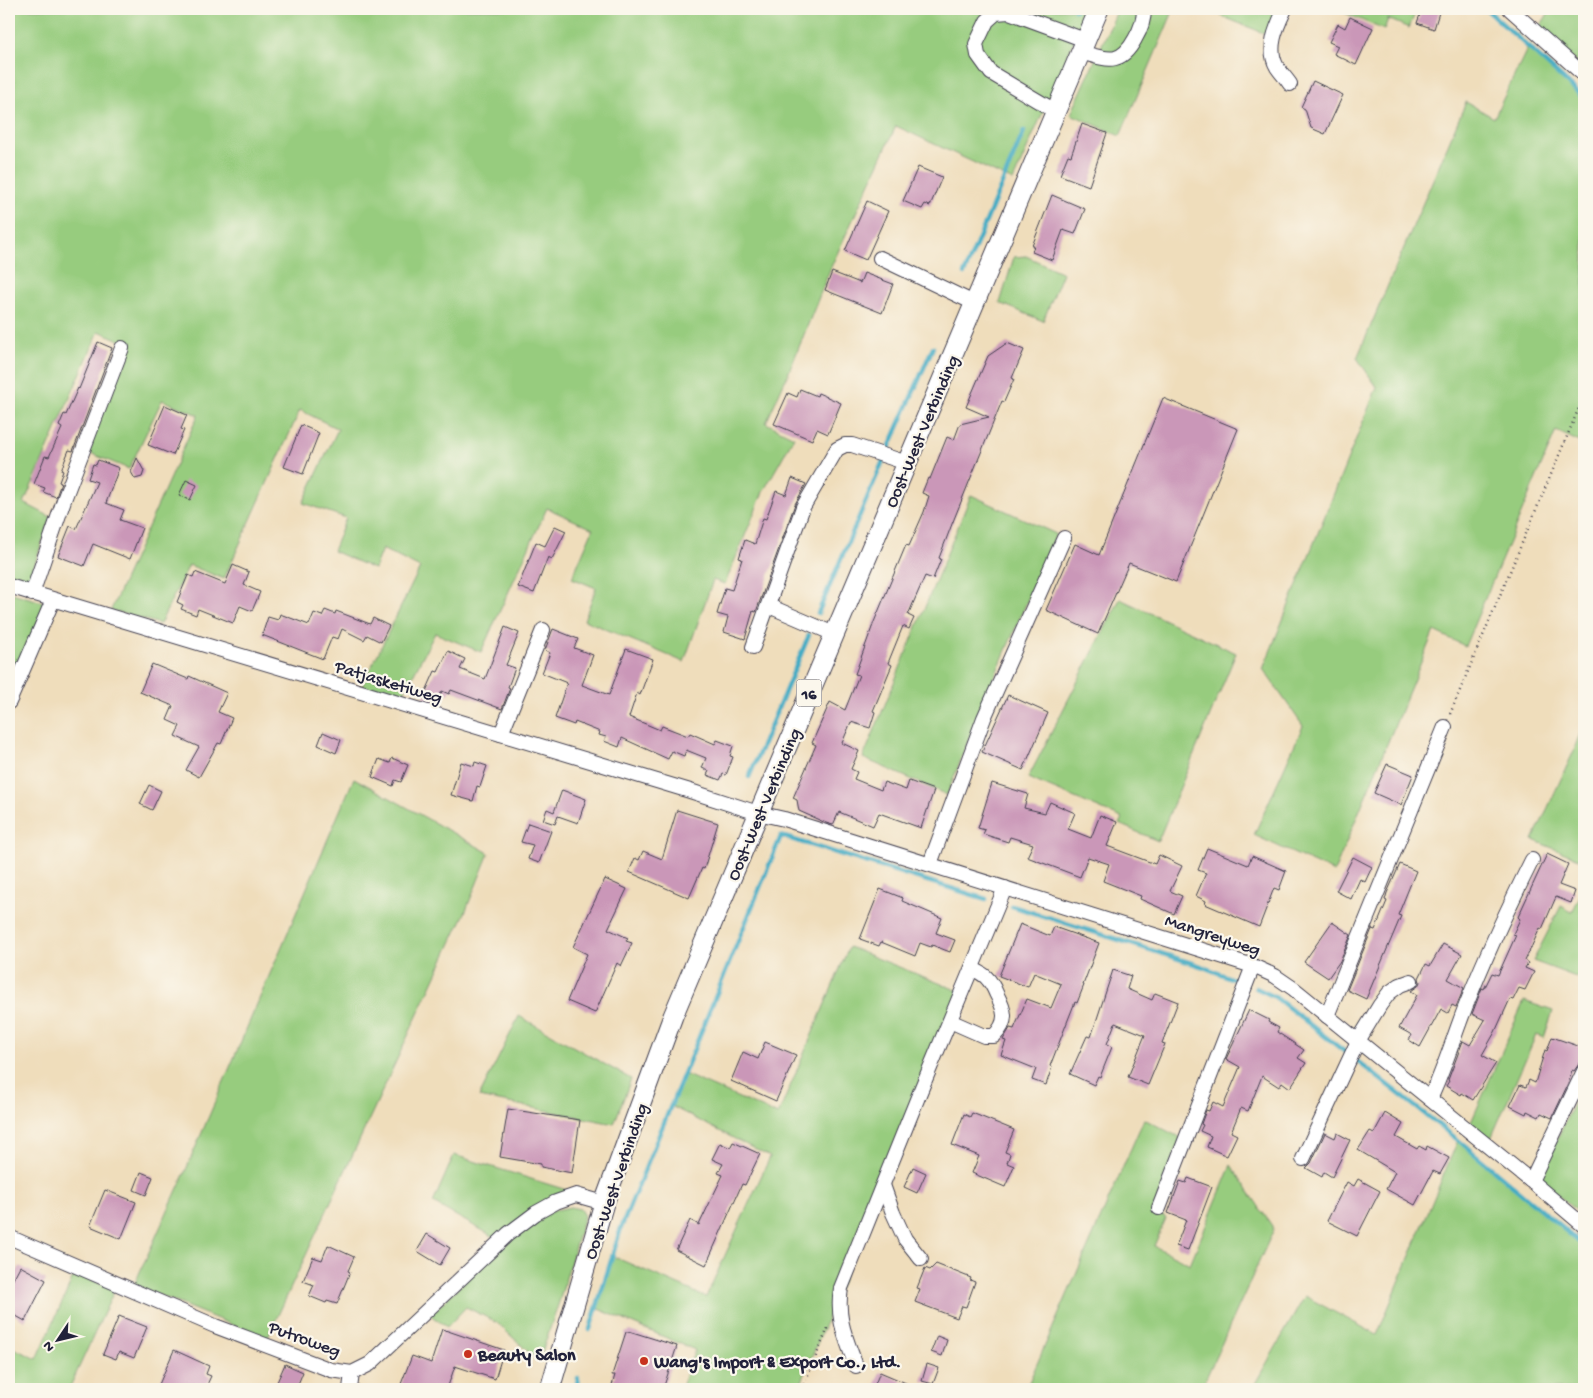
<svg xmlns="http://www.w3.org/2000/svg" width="1593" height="1398" font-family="'Gochi Hand',sans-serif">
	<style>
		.green { fill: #97cc7e; stroke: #5c775c }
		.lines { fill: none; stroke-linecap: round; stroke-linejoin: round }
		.stream { stroke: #44acc4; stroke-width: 4.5 }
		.building { fill: #ca97b8 }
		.minor-casing { stroke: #413e4e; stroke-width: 16 }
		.major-casing { stroke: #413e4e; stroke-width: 21 }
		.path { stroke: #413e4e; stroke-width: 2.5; stroke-dasharray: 1 4; stroke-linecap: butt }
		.minor { stroke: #fff; stroke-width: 14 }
		.major { stroke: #fff; stroke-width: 19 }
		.poi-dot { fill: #c8321e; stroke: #fbf7ec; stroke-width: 2 }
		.labels { text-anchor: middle; stroke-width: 4.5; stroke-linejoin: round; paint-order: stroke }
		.shield { fill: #fbf7ec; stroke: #636270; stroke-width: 1 }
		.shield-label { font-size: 16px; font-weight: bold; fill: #22223b }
		.street-label { font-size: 18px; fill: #22223b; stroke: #fbf7ec }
		.poi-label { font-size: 18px; font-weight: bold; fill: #22223b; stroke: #fbf7ec; text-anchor: start }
	</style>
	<rect width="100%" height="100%" fill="#fbf7ec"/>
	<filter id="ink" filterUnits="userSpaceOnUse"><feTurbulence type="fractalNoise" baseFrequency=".02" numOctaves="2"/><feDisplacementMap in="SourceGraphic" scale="10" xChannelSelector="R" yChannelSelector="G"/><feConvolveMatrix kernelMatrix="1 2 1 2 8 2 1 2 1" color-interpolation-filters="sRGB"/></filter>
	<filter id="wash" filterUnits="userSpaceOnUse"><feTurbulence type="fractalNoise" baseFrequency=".0096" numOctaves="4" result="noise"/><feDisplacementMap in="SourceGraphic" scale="20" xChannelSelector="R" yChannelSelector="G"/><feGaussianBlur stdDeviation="1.12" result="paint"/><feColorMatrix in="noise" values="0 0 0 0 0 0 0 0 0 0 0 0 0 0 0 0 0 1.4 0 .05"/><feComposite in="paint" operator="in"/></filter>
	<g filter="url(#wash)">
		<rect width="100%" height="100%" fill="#efddbb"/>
		<!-- green -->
		<g class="green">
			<path d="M9,9H1088L1013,181L896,126L831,267L791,367L766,423L794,437L763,492L725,584L713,580L684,662L584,620L596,588L572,578L593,529L547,508L481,652L435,633L401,698L362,686L420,568L382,549L374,569L333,551L346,518L303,503L338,429L300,410L224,579L189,565L160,624L111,610L198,415L162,400L129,469L85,451L130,345L99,331L24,503L51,517L29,580C23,586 16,582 9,580Z"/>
			<path d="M1118,9H1174L1120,136L1071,114Z"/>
			<path d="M1223,9H1277L1266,34L1221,16Z"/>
			<path d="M1336,9H1417L1409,28L1388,19L1384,30Z"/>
			<path d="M1551,9H1584V70L1539,28Z"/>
			<path d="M1528,47L1584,98V444L1556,431L1465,646L1434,631L1334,872L1254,835L1303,726L1263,669L1377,387L1357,358L1466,102L1494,118Z"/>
			<path d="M1026,256L1063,273L1043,321L1000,303L1014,257Z"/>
			<path d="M971,495L1056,534L982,706L947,795L863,758Z"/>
			<path d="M9,592L46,603L15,679L9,676Z"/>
			<path d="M1120,599L1236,653L1158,841L1119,824L1122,818L1028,778Z"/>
			<path d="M1584,725V861L1533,840L1577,744Z"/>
			<path d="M354,778L489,853L464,915L267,1339L134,1285L182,1179Z"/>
			<path d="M1584,888V980L1533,961L1561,906L1572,912Z"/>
			<path d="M849,947L959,991L799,1389H680L695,1350L596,1308L612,1256L706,1297L770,1157L671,1106L684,1074L778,1115Z"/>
			<path d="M1524,1001L1553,1011L1544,1038L1536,1035L1489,1143L1469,1127Z"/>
			<path d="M519,1016L631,1079L614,1124L479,1097Z"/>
			<path d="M1584,1081V1218L1539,1178Z"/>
			<path d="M1144,1119L1181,1138L1154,1210L1166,1218L1154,1246L1190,1264L1231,1165L1274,1229L1201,1389H1026Z"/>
			<path d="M1458,1140L1584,1246V1389H1252L1305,1296L1377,1335Z"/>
			<path d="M454,1155L573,1192L496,1238L433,1203Z"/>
			<path d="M570,1207L580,1209L584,1216L560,1299L541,1355L533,1356L496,1322L466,1307L447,1327L430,1315L475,1271L537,1218L556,1210Z"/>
			<path d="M75,1273L115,1289L69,1389H9V1346L37,1359Z"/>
		</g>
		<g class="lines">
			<!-- stream -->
			<g class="stream">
				<path d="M1486,9L1584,98"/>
				<path d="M1075,10V9"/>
				<path d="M964,274L1024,131"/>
				<path d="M889,448L933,347"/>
				<path d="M818,613L883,461"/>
				<path d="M749,777L809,635"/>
				<path d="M1012,906L1201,966L1233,979"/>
				<path d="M1256,988L1275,997L1345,1052"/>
				<path d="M1357,1061L1458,1140L1584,1246"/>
				<path d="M590,1329L621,1228L781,836L986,899"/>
				<path d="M576,1389L578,1378"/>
			</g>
		</g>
		<g id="blocks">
			<!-- building -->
			<g class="building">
				<path d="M1422,9H1440L1434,29L1417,23Z"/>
				<path d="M1350,17L1373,28L1356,65L1334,54L1338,46L1329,42L1338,24L1345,28Z"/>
				<path d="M1313,81L1343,95L1325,134L1311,128L1305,109L1301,107Z"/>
				<path d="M1082,124L1107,133L1089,186L1060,175L1068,155L1071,156Z"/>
				<path d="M918,167L942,177L930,206L925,204L922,209L903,201Z"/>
				<path d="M1052,195L1085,209L1075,234L1063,230L1052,260L1032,252L1034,246H1032Z"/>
				<path d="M867,201L888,211L866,260L845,251Z"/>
				<path d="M832,272L860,283L864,273L893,284L882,313L825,290Z"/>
				<path d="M98,342L112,348L73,451L69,450L61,470L63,471L59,482L61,483L56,497L43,492L45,488L34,484L45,456L49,457L62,428L59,426L64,414L66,415L78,388L79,389Z"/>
				<path d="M1007,343L1024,350L1012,378L1014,379L1004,402L1002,401L952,524L939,558L941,559L933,579L925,576L908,615L914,618L909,629L903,626L888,663L892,665L873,711L875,712L870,728L851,722L842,743L859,751L851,769L857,772L854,779L881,790L884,782L906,790L909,781L934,790L921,828L879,813L873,826L839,812L833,825L826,823L799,811L797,800L793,798L816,745L812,743L830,702L845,710L859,675L855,674L874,622L906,545L909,546L924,512L929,496L922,493L928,478L930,479L947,437L954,440L960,424L989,417L966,407L988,356Z"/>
				<path d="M800,389L817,396L818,393L841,403L828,434L817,429L812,440L774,424L788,393L797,397Z"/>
				<path d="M1163,398L1238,429L1176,582L1129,563L1098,634L1046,610L1075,544L1099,555Z"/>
				<path d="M165,405L187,415L181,429L184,430L173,455L148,445Z"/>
				<path d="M301,425L319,433L303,474L284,467Z"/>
				<path d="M137,458L144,471L142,477L135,479L131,472Z"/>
				<path d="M98,460L119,468L106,503L124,510L120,520L142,528L130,559L93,544L84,566L58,556L70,526L76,529L97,482L88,479L93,464L96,465Z"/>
				<path d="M792,478L806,484L795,504L756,612L753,611L745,639L724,632L728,617L717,614L725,588L732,590L742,559L739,558L745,540L755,544L763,518L766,519L776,491L786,495Z"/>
				<path d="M186,480L197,485L190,500L179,495Z"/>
				<path d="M555,526L566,531L552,559L548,557L534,593L518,587L536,542L545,546Z"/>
				<path d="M233,565L249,572L244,585L260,592L252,611L240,606L233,623L198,609L196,615L181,609L183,605L177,602L188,575L193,577L195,572L225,584Z"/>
				<path d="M325,610L335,614L336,611L370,624L373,618L389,626L381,642L367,635L364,640L342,629L338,639L332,637L323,659L262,635L268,617L278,620L280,614L309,625L314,613L322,616Z"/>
				<path d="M505,627L519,633L506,665L515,668L508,687L510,688L502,709L451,690L449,694L442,691L436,704L423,698L435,671L438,672L448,651L465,659L460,669L485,679Z"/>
				<path d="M553,629L578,639L574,648L593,655L582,685L609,695L626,649L653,659L640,695L637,693L629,717L660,730L662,726L688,736L690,733L715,744L717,740L733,746L730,756L733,757L726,775L723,774L720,780L707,775L709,771L702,768L706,758L686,750L684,756L672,751L668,759L622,738L619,747L604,741L606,737L599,735L600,732L575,722L574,725L555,718L567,683L542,673L550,653L545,650Z"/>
				<path d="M152,664L188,679L189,676L227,693L218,712L232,718L221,744L218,743L199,777L186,770L199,747L175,736L180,726L167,720L173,706L140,692Z"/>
				<path d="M1008,695L1048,713L1023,770L982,752Z"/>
				<path d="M323,732L341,740L336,753L318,745Z"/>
				<path d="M392,758L408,765L401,782L395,780L393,786L372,777L379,759L390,763Z"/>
				<path d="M461,762L474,766L475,762L487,766L480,787L477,786L473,801L451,795Z"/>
				<path d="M1387,764L1413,775L1401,805L1374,793Z"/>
				<path d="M992,783L1028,794L1024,808L1045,813L1050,802L1075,813L1068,829L1091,838L1100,815L1117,822L1107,846L1155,864L1159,855L1182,866L1170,891L1182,896L1174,914L1140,899L1141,896L1103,881L1109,864L1088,857L1080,877L1027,857L1033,844L1010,837L1008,842L983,834L985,830L978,828Z"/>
				<path d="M149,785L161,791L152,810L140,804Z"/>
				<path d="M562,790L586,799L578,823L558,816L555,824L543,820L547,809L554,812Z"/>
				<path d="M677,810L718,823L704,869L702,868L689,898L629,872L635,858L639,860L643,851L662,859Z"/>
				<path d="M528,823L551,831L539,863L528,859L533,845L521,842Z"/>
				<path d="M1207,848L1248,865L1252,856L1286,871L1279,890L1274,888L1259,927L1205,904L1206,901L1196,896L1206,873L1198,870Z"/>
				<path d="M1547,854L1568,864L1559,885L1575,891L1571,903L1556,897L1542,929L1540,928L1525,961L1528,963L1525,968L1534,972L1525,990L1519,988L1513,1000L1510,999L1495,1032L1482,1055L1496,1063L1473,1100L1462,1093L1461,1095L1446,1086L1449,1081L1448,1080L1463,1041L1470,1045L1485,1020L1472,1014L1482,988L1484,989L1492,973L1498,975L1516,935L1513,934L1520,919L1518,917Z"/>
				<path d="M1353,857L1372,867L1365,882L1360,879L1351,899L1336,891Z"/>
				<path d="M1400,864L1416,871L1398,915L1401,916L1366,999L1347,990L1372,929L1375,930L1387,901L1385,900L1387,893Z"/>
				<path d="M605,879L627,889L608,929L628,938L626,941L632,943L621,966L617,963L595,1013L567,1001L587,954L573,947Z"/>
				<path d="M880,889L903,898L902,901L942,918L936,933L955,940L950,952L932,945L931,947L920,943L915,956L881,942L879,946L860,939Z"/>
				<path d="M1332,922L1351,935L1340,961L1328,978L1304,962Z"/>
				<path d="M1020,924L1050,936L1054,927L1099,943L1083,985H1084L1077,1003L1075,1002L1050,1066L1052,1067L1046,1085L1032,1080L1036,1069L1001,1055L1006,1041L1003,1040L1004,1038L1010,1028L1014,1029L1027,999L1051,1008L1061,984L1034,973L1028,987L999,976Z"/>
				<path d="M1443,944L1462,954L1448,979L1464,988L1456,1007L1452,1005L1448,1013L1441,1009L1420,1047L1409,1040L1412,1035L1399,1028L1417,995L1411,991L1418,986L1420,982L1419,978L1426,964L1430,966Z"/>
				<path d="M1113,970L1131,976L1127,989L1152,1000L1155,993L1178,1002L1162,1043L1165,1044L1148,1085L1128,1077L1145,1035L1115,1023L1107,1044L1112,1047L1100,1077L1098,1076L1094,1085L1070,1074L1087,1036L1091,1037Z"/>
				<path d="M1249,1010L1269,1020L1268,1022L1279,1028L1277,1032L1304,1050L1298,1058L1306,1063L1290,1088L1282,1082L1279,1087L1262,1076L1248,1111L1241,1108L1231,1132L1237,1135L1227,1156L1207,1147L1211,1136L1200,1131L1203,1125L1201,1124L1206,1110L1209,1111L1213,1102L1223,1107L1240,1067L1226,1059Z"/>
				<path d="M1552,1037L1584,1048V1054L1581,1063L1579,1064L1574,1071L1572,1070L1568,1084L1552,1118L1541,1113L1539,1117L1527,1111L1526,1114L1510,1106L1520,1085L1526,1087L1529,1080L1535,1083L1545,1050L1547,1051Z"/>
				<path d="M765,1042L796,1055L776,1101L731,1081L743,1052L758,1059Z"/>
				<path d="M508,1109L580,1120L572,1173L541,1167V1164L500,1157Z"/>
				<path d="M972,1113L1014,1130L1005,1152L1010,1154L1007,1163L1014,1166L1005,1187L972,1173L979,1156L952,1145L964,1114L970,1117Z"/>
				<path d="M1385,1113L1403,1124L1396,1137L1417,1149L1419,1146L1426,1150L1427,1146L1449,1158L1440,1174L1433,1171L1415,1205L1386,1189L1395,1172L1358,1150L1370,1131L1374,1133Z"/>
				<path d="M1325,1133L1335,1138L1337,1133L1350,1140L1332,1177L1324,1172L1322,1177L1306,1168L1311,1163Z"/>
				<path d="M733,1142L760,1154L745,1185L742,1184L706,1265L676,1250L690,1220L699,1225L723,1175L718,1173L723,1164L712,1159L720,1143L730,1148Z"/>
				<path d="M913,1167L926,1173L917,1193L904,1187Z"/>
				<path d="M141,1172L153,1177L146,1195L134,1190Z"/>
				<path d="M1188,1178L1212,1187L1188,1250L1176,1246L1186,1220L1168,1213L1180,1181L1186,1183Z"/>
				<path d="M1358,1179L1380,1191L1357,1236L1327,1221L1347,1182L1354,1186Z"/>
				<path d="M105,1190L136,1202L121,1239L90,1226Z"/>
				<path d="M427,1234L450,1248L440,1265L417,1251Z"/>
				<path d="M328,1245L354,1257L348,1271L350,1272L337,1304L327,1301L326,1303L309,1296L314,1285L303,1281L313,1257L322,1260Z"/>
				<path d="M936,1264L971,1278L970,1280L975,1282L966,1307L962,1306L957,1318L915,1302L920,1289L917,1288L925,1268L930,1270Z"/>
				<path d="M20,1266L46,1280L25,1321L9,1312V1287Z"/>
				<path d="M119,1316L147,1327L134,1358L119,1352L116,1359L103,1354Z"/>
				<path d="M442,1329L504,1350L495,1379L455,1366L447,1389H414L401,1384L412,1356L431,1363Z"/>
				<path d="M629,1331L677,1346L663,1389H611L615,1375H612L626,1332H629Z"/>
				<path d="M937,1336L947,1340L942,1356L931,1352Z"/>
				<path d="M174,1350L209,1366L206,1374L211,1376L205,1389H157Z"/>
				<path d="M285,1364L303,1372L296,1389H274Z"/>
				<path d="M927,1364L939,1368L933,1384L922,1381Z"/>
				<path d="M880,1372L920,1389H873Z"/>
			</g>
		</g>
	</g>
	<g filter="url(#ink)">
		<use href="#blocks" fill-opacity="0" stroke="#413e4e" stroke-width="1"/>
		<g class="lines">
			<defs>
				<g id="minor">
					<path d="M1285,9C1277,26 1266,48 1277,67C1281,73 1286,78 1290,84"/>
					<path d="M1510,9L1584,75"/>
					<path d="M1080,52C1106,59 1120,67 1135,39C1141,29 1144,20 1144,9"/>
					<path d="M1055,111L991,73L978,55L976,44L987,21L996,13L1009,12L1085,40"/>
					<path d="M880,258L974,303"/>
					<path d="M9,586L690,791L758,813L784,819L1253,966L1275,976L1294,989L1531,1181L1584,1226"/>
					<path d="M32,594L65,497L122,348"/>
					<path d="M769,606L834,634"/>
					<path d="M753,647L803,507L837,449L845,445H852L907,463"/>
					<path d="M9,702L53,600"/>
					<path d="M501,734L543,630"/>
					<path d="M930,864L984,718L1064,538"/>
					<path d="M1327,1016L1445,727"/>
					<path d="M950,1021L984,1036H994C1009,1021 1005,1010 996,993C994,988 990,981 986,977C982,973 976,971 972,968"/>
					<path d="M1430,1099C1445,1068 1454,1035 1467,1003C1486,955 1509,906 1532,860"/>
					<path d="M1303,1159L1358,1041L1380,1005L1389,993L1400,985L1411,981"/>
					<path d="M1531,1181L1584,1071"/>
					<path d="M883,1185L893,1213L905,1239L921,1259"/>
					<path d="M1159,1208L1253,966"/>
					<path d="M9,1237L215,1326L331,1370L352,1373L370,1364L508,1234L536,1213L556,1202L576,1195L604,1203"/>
					<path d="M856,1366C846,1338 836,1319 841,1288L920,1092L1005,888"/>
					<path d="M350,1389L352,1373"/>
				</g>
				<path id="major" d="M550,1389L604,1203L673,1016L1099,9"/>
			</defs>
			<!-- minor casing -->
			<use href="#minor" class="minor-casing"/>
			<!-- major casing -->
			<use href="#major" class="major-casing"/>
			<!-- path -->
			<g class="path">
				<path d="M1450,714L1584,396"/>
				<path d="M802,1389L828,1328"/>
			</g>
			<!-- minor -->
			<use href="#minor" class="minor"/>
			<!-- major -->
			<use href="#major" class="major"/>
		</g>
	</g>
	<!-- markers -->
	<g class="poi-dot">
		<circle cx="468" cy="1354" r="5"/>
		<circle cx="644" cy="1361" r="5"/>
	</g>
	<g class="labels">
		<!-- shield labels -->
		<rect class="shield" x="796.5" y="679.5" width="25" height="27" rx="4"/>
		<g class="shield-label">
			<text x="809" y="699">16</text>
		</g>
		<!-- street labels -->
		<g class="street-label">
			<text transform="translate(921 431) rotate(-67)" y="6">Oost-West Verbinding</text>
			<text transform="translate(389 681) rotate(17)" y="6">Patjasketiweg</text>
			<text transform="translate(763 804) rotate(-67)" y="6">Oost-West Verbinding</text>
			<text transform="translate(1213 934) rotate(18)" y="6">Mangreyweg</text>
			<text transform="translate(615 1181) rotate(-71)" y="6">Oost-West Verbinding</text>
			<text transform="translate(305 1338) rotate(20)" y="6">Putroweg</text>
		</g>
		<!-- poi labels -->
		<g class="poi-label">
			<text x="478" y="1360">Beauty Salon</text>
			<text x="654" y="1367">Wang's Import &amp; Export Co., Ltd.</text>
		</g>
	</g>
	<!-- margin -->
	<rect width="1593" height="1398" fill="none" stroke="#fbf7ec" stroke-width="30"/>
	<!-- north arrow -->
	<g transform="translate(58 1340) rotate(235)" stroke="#fbf7ec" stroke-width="4" paint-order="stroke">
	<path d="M0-4L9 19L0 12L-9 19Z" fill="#22223b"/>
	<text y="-8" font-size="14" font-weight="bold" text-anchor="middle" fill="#22223b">N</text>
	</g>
</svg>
